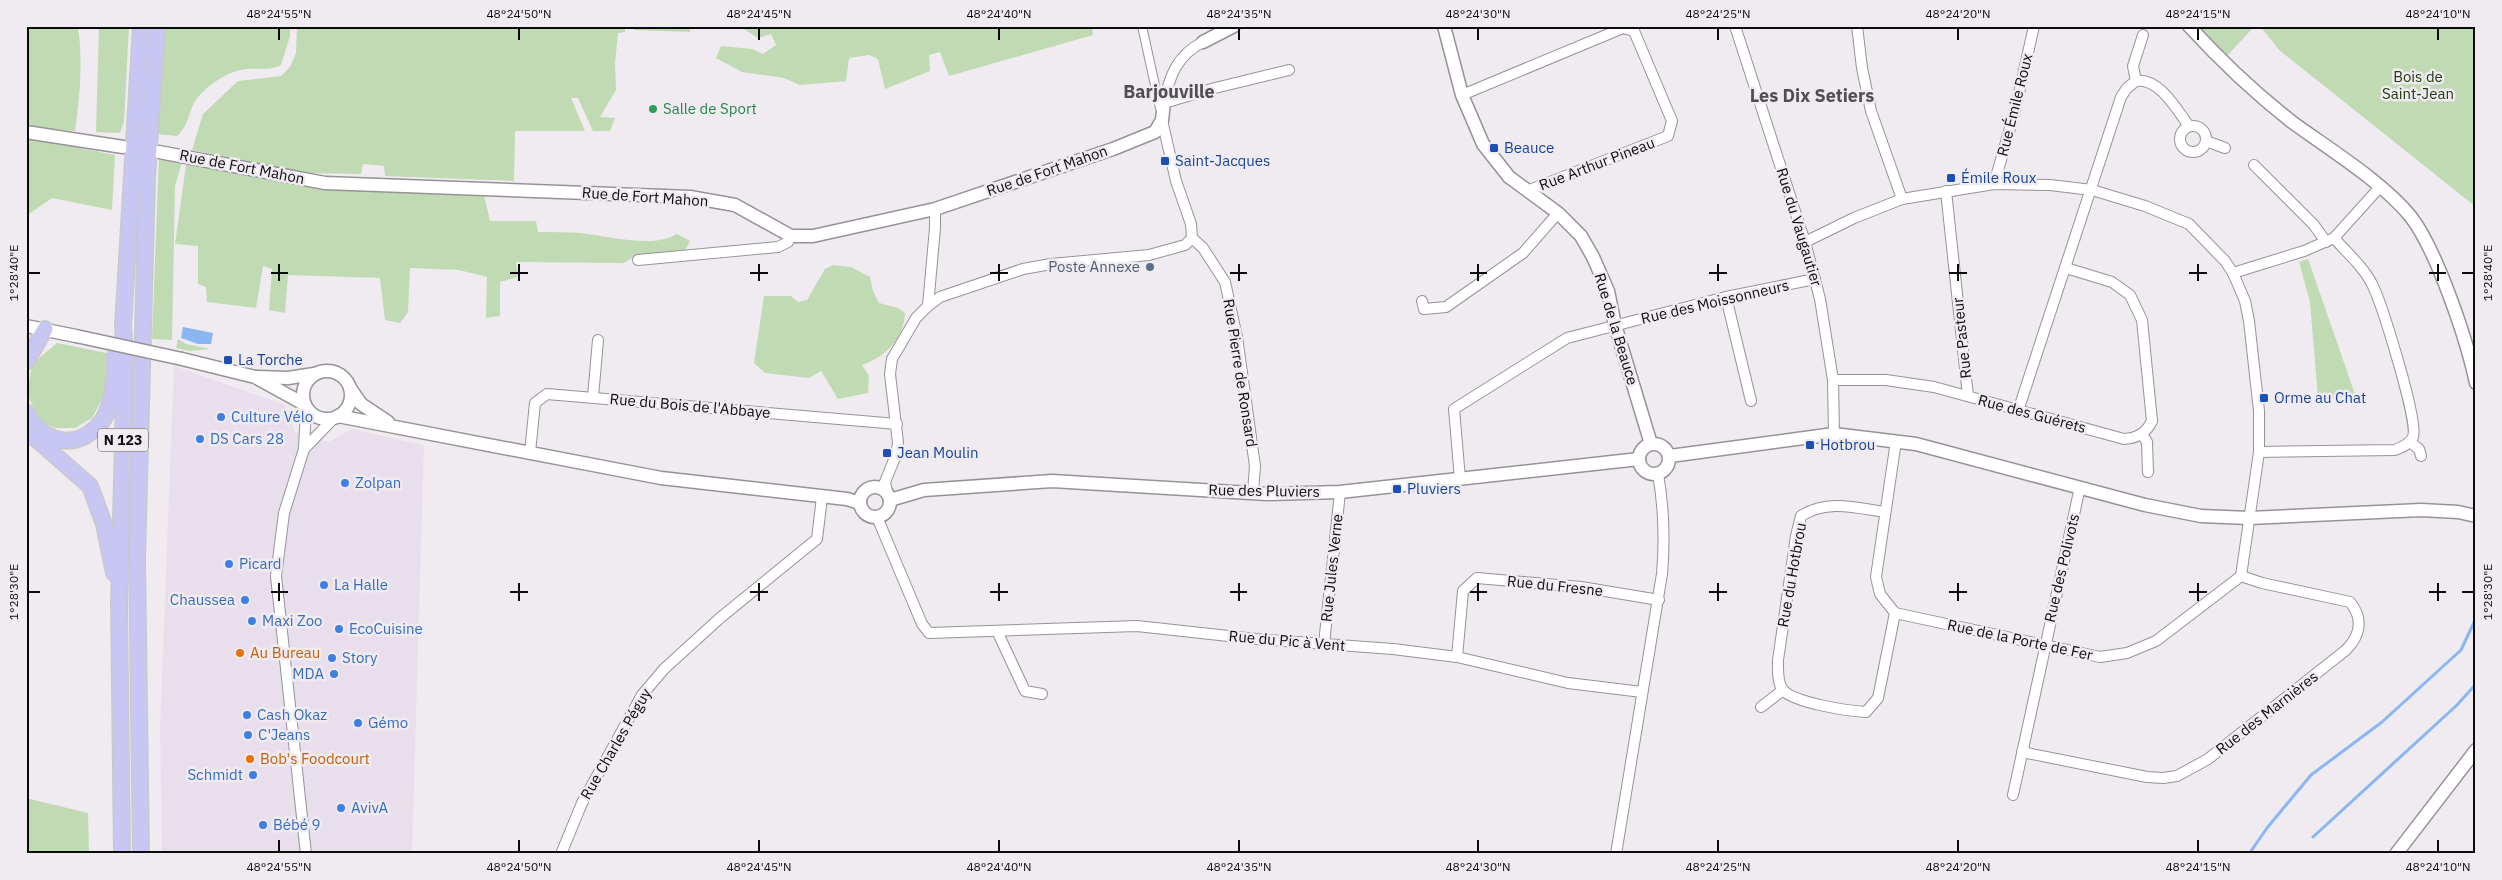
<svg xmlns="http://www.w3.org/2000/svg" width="2502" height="880" font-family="'IBM Plex Sans',sans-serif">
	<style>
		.built { fill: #e9dfec }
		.green { fill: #c0dab3 }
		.water { fill: #8ab6f1 }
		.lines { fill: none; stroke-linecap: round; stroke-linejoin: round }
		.stream { stroke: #8ab6f1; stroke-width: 3 }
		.pedestrian-casing { stroke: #979298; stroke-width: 10 }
		.minor-casing { stroke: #979298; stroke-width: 12 }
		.tertiary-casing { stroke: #979298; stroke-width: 15 }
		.primary-casing { stroke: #cac9ca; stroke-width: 18 }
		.pedestrian { stroke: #fff; stroke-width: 8 }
		.minor { stroke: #fff; stroke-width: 10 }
		.tertiary { stroke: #fff; stroke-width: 12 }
		.primary { stroke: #c8c7f4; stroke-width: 15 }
		.tertiary-bridge-casing { stroke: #979298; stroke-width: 15; stroke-linecap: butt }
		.tertiary-bridge { stroke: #fff; stroke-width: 12 }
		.ticks { fill: none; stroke: #0c0b0c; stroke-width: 2 }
		.leisure-dot { fill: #2e9e5b; stroke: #f0ebf1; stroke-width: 2 }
		.transit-dot { fill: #1a4fb4; stroke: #f0ebf1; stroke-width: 2 }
		.service-dot { fill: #5c6f8a; stroke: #f0ebf1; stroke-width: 2 }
		.shop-dot { fill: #3f7fe0; stroke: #f0ebf1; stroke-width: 2 }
		.food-dot { fill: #e8710a; stroke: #f0ebf1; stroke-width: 2 }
		.labels { text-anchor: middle; stroke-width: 5; stroke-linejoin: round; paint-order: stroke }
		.shield { fill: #f0ebf1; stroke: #504e51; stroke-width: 1 }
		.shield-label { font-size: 14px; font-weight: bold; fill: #0c0b0c }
		.park-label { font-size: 15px; fill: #203b0f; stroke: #f0ebf1 }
		.street-label { font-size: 15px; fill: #0c0b0c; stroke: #f0ebf1 }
		.leisure-label { font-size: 15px; fill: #27864d; stroke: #f0ebf1; text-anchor: start }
		.transit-label { font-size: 15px; fill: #164399; stroke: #f0ebf1; text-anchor: start }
		.service-label { font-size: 15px; fill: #4e5e75; stroke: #f0ebf1; text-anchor: end }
		.shop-label { font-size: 15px; fill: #366cbe; stroke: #f0ebf1; text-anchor: start }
		.food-label { font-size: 15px; fill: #c56008; stroke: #f0ebf1; text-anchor: start }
		.quarter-label { font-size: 18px; font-weight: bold; fill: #514d52; stroke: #f0ebf1 }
		.neatline { fill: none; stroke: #0c0b0c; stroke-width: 2 }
		.ticks-label { font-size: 12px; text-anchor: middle; fill: #0c0b0c }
	</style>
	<rect width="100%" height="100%" fill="#f0ebf1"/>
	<!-- built -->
	<path class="built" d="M174,366L285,405L295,432L328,442L352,429L424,445L412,854H162L160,728Z"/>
	<!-- green -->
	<g class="green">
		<path d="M26,26H78C83,62 80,95 75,131L26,127Z"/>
		<path d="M99,26H129L124,122L120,133L96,132Z"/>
		<path d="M165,26H290V36L281,65C270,71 259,68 246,69C228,71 211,83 199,96C188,107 191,124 177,136L157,134Z"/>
		<path d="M297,26H625V32L618,33L615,63L616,90L600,117L615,118L610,131H593L578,98H571L585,131H515L514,181L385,176L384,166L363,164L361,174L307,173L192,150L203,114L238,81L281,76L290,67L296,53Z"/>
		<path d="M634,26H690V32L634,30Z"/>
		<path d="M739,26H1092L1093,35L949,76L940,52L929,55L930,71L885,89L878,59L869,55L849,58L846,81L800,85L784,78L742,72L716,58L721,46L752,49L763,54L776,45L771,34L758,38Z"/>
		<path d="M2199,26H2248L2251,30L2226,57Z"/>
		<path d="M2260,26H2476V207L2279,50Z"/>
		<path d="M26,137L115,155L112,210L52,198L26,216Z"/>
		<path d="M159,157L182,162L175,186L172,340L152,339Z"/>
		<path d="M187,158L329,190L484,195L490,221H536L538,232C553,232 567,232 581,233C609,236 652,249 677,234L690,241L684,252L636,255L624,263L516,262L518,277L500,282V316L486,318L487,277L459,270L410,268L408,312L400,323L385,320L380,278L288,275L285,313L269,310L272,269L263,266L256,308L207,302L206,287L198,284V246L175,244Z"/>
		<path d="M2308,259L2356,397L2318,398L2310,302L2299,262Z"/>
		<path d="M833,265L851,267L870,277L873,291L879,303L898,308L905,313C904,339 885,357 862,365L869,376L868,393L838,399L821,371L809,378L765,373L754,363L764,296H791L798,302L807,300L825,269Z"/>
		<path d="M178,339L186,344L210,349L190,351L176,348Z"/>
		<path d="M57,343L106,353L105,394L92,418L75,428H55L41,422L27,394L32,364Z"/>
		<path d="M26,798L88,813L89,854H26Z"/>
	</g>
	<!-- water -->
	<path class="water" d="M183,327L213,333L211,344H198L181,338Z"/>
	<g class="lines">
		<!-- stream -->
		<g class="stream">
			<path d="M2313,837L2457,705L2476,684"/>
			<path d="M2249,854L2267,828L2311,775L2382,722L2461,650L2476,618"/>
		</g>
		<defs>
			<path id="pedestrian" d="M1142,26L1160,108"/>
			<g id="minor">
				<path d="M1735,26L1805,242L1820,299L1833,380L1834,434"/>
				<path d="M1857,26L1862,68L1871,111L1902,199"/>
				<path d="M1203,42C1177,55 1169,77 1164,103L1215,88L1289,70"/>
				<path d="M2136,81L2133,66L2143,35"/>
				<path d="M1462,95L1623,28L1634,31L1672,121L1668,136L1527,191"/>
				<path d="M1162,120L1176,181L1191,224L1192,238L1203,248L1225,282L1237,337L1255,466L1253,492"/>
				<circle cx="2193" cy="139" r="13"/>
				<path d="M2206,141L2225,148"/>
				<path d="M2254,165L2314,225L2326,242"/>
				<path d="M1994,184L2015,111L2034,26"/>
				<path d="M1946,191L1968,396"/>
				<path d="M1805,242L1854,218L1902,199L1994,184L2050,185L2092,190L2145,206L2189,224L2225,261L2233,273L2245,301L2249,321L2259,411V452L2241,576L2156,641L2127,653L2100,657L1895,613L1880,594L1876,577L1896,441"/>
				<path d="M638,260L778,247L788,242L791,236"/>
				<path d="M2233,273L2304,251L2334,238L2379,188"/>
				<path d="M1726,297L1751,401"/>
				<path d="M1422,301L1424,309L1446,307L1523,253L1558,213"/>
				<path d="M928,306L935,228V209"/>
				<path d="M1833,380H1886L1934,387L2124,439C2138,438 2146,433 2152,421L2142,320L2130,295L2112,282L2066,268"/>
				<path d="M593,397L598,340"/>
				<path d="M306,407L304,449L284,513L276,576L306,854"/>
				<path d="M2018,411L2121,97L2127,88L2136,81C2159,77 2177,110 2189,126"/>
				<path d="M2142,434L2147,442L2148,472"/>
				<path d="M2410,442L2419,449L2421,456"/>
				<path d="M304,449L334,418"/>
				<path d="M530,452L535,403L547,394L897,424"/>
				<path d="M2259,452L2395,450C2402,447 2410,444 2413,437C2419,422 2382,305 2373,286C2364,267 2347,253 2334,238"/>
				<path d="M1460,479L1454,409L1567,338L1726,297L1815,279"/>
				<path d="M887,492L885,482L896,455L898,443L890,374L892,359L916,318L928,306L940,297L1023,269L1051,264L1149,255L1185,245L1192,238"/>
				<path d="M1885,512C1857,508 1827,499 1801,516L1796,536L1778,660C1778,669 1777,683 1783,690C1794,703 1849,711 1866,712L1878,698L1895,613"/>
				<path d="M877,517L922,624L929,633L1137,626L1256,639L1393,649L1457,657L1568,683L1642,692"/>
				<path d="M997,631L1025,691L1042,694"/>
				<path d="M1324,644L1340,492"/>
				<path d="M1457,657L1463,591L1477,578L1581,587L1659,600"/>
				<path d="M1761,707L1783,690"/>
				<path d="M2022,752L2147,777L2163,778L2177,776L2208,759L2346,650C2360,636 2364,619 2350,602L2262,583L2241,576"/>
				<path d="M2013,795L2080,487"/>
				<path d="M561,854L582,803L642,695L664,669L720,618L817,539L822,497"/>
				<path d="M1616,854L1662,574C1665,539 1664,508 1658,474"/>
			</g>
			<g id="tertiary">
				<path d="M1444,26L1462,95L1483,144L1509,177L1558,213L1581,236L1593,257L1608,291L1615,325L1651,444"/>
				<path d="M2189,26C2221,61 2255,93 2292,122C2329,149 2383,182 2411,217C2437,251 2467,340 2476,383"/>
				<path d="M1203,42L1234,26"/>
				<path d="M26,132L123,147"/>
				<path d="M159,152L325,183L690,197L735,205L791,236H813L935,209L1113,149L1155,132L1162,120L1164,103"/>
				<path d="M26,326L76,336"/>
				<path d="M182,359L255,377L304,404"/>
				<circle cx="327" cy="395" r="24"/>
				<path d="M257,377L288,378L314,374"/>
				<path d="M350,388L361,404L388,422"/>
				<path d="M338,416L661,478L847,499L860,503"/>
				<circle cx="1654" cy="459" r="15"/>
				<path d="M1670,456L1834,434L1916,444L2145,505L2201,516L2249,518L2421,510L2458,512L2476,516"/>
				<circle cx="875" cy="502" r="15"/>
				<path d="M890,500L924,490L1052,481L1267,494L1340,492L1639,459"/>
				<path d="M2396,854L2476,750"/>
			</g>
			<g id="primary">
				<path d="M26,362L45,329"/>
				<path d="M26,412C41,441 73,452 98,426C114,410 115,377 115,356"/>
				<path d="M26,430L90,486L104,524L114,573"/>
				<path d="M122,854L119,603L125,355L123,326L141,26"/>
				<path d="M141,854L137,559L147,177L157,26"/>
			</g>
		</defs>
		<!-- pedestrian casing -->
		<use href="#pedestrian" class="pedestrian-casing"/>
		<!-- minor casing -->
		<use href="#minor" class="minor-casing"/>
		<!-- tertiary casing -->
		<use href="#tertiary" class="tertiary-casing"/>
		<!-- primary casing -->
		<use href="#primary" class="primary-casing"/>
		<!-- pedestrian -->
		<use href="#pedestrian" class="pedestrian"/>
		<!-- minor -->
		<use href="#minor" class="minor"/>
		<!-- tertiary -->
		<use href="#tertiary" class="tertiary"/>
		<!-- primary -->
		<use href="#primary" class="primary"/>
		<defs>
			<path id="tertiary-bridge" d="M76,336L182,359"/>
		</defs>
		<!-- tertiary-bridge casing -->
		<use href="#tertiary-bridge" class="tertiary-bridge-casing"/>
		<!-- tertiary-bridge -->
		<use href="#tertiary-bridge" class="tertiary-bridge"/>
	</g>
	<!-- ticks -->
	<path class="ticks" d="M279,28V40M519,28V40M759,28V40M999,28V40M1239,28V40M1478,28V40M1718,28V40M1958,28V40M2198,28V40M2438,28V40M279,264V281M519,264V281M759,264V281M999,264V281M1239,264V281M1478,264V281M1718,264V281M1958,264V281M2198,264V281M2438,264V281M28,273H40M271,273H288M510,273H528M750,273H768M990,273H1008M1230,273H1247M1470,273H1487M1709,273H1727M1949,273H1967M2189,273H2207M2429,273H2446M2462,273H2474M279,583V601M519,583V601M759,583V601M999,583V601M1239,583V601M1478,583V601M1718,583V601M1958,583V601M2198,583V601M2438,583V601M28,592H40M271,592H288M510,592H528M750,592H768M990,592H1008M1230,592H1247M1470,592H1487M1709,592H1727M1949,592H1967M2189,592H2207M2429,592H2446M2462,592H2474M279,840V852M519,840V852M759,840V852M999,840V852M1239,840V852M1478,840V852M1718,840V852M1958,840V852M2198,840V852M2438,840V852"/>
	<!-- markers -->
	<circle class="leisure-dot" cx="653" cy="109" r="5"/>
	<g class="transit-dot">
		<rect x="1489" y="143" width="10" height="10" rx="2.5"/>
		<rect x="1160" y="156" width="10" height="10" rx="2.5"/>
		<rect x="1946" y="173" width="10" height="10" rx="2.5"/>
		<rect x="223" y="355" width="10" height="10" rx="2.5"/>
		<rect x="2259" y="393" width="10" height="10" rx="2.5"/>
		<rect x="1805" y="440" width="10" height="10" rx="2.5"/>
		<rect x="882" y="448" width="10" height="10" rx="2.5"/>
		<rect x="1392" y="484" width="10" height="10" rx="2.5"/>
	</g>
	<circle class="service-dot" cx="1150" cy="267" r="5"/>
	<g class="shop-dot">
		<circle cx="221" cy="417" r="5"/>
		<circle cx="200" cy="439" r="5"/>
		<circle cx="345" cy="483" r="5"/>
		<circle cx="229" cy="564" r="5"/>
		<circle cx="324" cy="585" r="5"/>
		<circle cx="245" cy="600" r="5"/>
		<circle cx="252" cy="621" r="5"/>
		<circle cx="339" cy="629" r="5"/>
		<circle cx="332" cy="658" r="5"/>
		<circle cx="334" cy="674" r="5"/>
		<circle cx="247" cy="715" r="5"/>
		<circle cx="358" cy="723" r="5"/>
		<circle cx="248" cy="735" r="5"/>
		<circle cx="253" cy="775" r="5"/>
		<circle cx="341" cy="808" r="5"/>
		<circle cx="263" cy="825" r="5"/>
	</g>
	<g class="food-dot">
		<circle cx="240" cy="653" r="5"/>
		<circle cx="250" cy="759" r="5"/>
	</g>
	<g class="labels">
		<!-- shield labels -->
		<rect class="shield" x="98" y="428.5" width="50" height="23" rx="4"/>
		<g class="shield-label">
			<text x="123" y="445">N 123</text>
		</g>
		<!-- park labels -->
		<g class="park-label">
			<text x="2418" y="82">Bois de<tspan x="2418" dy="17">Saint-Jean</tspan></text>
		</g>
		<!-- street labels -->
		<g class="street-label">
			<text transform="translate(2015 105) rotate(-76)" y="5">Rue Émile Roux</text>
			<text transform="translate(1597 164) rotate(-21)" y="5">Rue Arthur Pineau</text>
			<text transform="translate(242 167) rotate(11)" y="5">Rue de Fort Mahon</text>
			<text transform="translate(1047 171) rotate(-19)" y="5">Rue de Fort Mahon</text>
			<text transform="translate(645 197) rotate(4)" y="5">Rue de Fort Mahon</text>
			<text transform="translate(1799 227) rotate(73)" y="5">Rue du Vaugautier</text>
			<text transform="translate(1715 302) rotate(-13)" y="5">Rue des Moissonneurs</text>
			<text transform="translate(1616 329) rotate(73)" y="5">Rue de la Beauce</text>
			<text transform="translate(1962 338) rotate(-96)" y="5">Rue Pasteur</text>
			<text transform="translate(1240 373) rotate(81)" y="5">Rue Pierre de Ronsard</text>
			<text transform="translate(690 406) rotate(5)" y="5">Rue du Bois de l'Abbaye</text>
			<text transform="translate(2032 414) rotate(15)" y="5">Rue des Guérets</text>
			<text transform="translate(1264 491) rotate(1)" y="5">Rue des Pluviers</text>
			<text transform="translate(1332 568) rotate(-84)" y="5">Rue Jules Verne</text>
			<text transform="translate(2062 568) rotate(-77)" y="5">Rue des Polivots</text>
			<text transform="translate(1792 575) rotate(-80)" y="5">Rue du Hotbrou</text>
			<text transform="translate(1555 586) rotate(6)" y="5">Rue du Fresne</text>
			<text transform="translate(2020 640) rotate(12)" y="5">Rue de la Porte de Fer</text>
			<text transform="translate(1287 641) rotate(5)" y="5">Rue du Pic à Vent</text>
			<text transform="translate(2267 713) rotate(-38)" y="5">Rue des Marnières</text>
			<text transform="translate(616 744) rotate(-60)" y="5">Rue Charles Péguy</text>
		</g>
		<!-- leisure labels -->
		<g class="leisure-label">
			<text x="663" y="114">Salle de Sport</text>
		</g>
		<!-- transit labels -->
		<g class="transit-label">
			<text x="1504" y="153">Beauce</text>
			<text x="1175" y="166">Saint-Jacques</text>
			<text x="1961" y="183">Émile Roux</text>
			<text x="238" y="365">La Torche</text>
			<text x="2274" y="403">Orme au Chat</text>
			<text x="1820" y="450">Hotbrou</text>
			<text x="897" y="458">Jean Moulin</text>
			<text x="1407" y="494">Pluviers</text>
		</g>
		<!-- service labels -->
		<g class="service-label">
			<text x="1140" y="272">Poste Annexe</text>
		</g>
		<!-- shop labels -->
		<g class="shop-label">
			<text x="231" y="422">Culture Vélo</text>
			<text x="210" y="444">DS Cars 28</text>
			<text x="355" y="488">Zolpan</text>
			<text x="239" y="569">Picard</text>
			<text x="334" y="590">La Halle</text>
			<text x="235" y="605" text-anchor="end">Chaussea</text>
			<text x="262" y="626">Maxi Zoo</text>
			<text x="349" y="634">EcoCuisine</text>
			<text x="342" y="663">Story</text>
			<text x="324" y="679" text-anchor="end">MDA</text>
			<text x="257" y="720">Cash Okaz</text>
			<text x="368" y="728">Gémo</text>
			<text x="258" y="740">C'Jeans</text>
			<text x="243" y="780" text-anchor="end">Schmidt</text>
			<text x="351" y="813">AvivA</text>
			<text x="273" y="830">Bébé 9</text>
		</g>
		<!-- food labels -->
		<g class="food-label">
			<text x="250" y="658">Au Bureau</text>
			<text x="260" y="764">Bob's Foodcourt</text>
		</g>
		<!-- quarter labels -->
		<g class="quarter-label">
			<text x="1169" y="98">Barjouville</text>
			<text x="1812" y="102">Les Dix Setiers</text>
		</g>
	</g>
	<!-- border -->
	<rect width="2502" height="880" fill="none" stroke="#f0ebf1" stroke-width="55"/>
	<rect x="28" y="28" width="2446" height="824" class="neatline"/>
	<g class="ticks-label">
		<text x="279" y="18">48°24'55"N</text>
		<text x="519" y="18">48°24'50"N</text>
		<text x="759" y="18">48°24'45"N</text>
		<text x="999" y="18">48°24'40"N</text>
		<text x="1239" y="18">48°24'35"N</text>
		<text x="1478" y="18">48°24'30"N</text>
		<text x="1718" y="18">48°24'25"N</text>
		<text x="1958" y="18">48°24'20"N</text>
		<text x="2198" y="18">48°24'15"N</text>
		<text x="2438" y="18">48°24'10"N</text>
		<text transform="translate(2488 273) rotate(-90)" y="4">1°28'40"E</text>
		<text transform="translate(14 273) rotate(-90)" y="4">1°28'40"E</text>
		<text transform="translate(2488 592) rotate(-90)" y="4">1°28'30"E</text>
		<text transform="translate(14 592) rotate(-90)" y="4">1°28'30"E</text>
		<text x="279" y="871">48°24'55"N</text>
		<text x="519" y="871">48°24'50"N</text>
		<text x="759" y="871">48°24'45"N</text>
		<text x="999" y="871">48°24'40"N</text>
		<text x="1239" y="871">48°24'35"N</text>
		<text x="1478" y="871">48°24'30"N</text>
		<text x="1718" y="871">48°24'25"N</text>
		<text x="1958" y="871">48°24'20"N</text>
		<text x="2198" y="871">48°24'15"N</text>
		<text x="2438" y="871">48°24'10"N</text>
	</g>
</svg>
